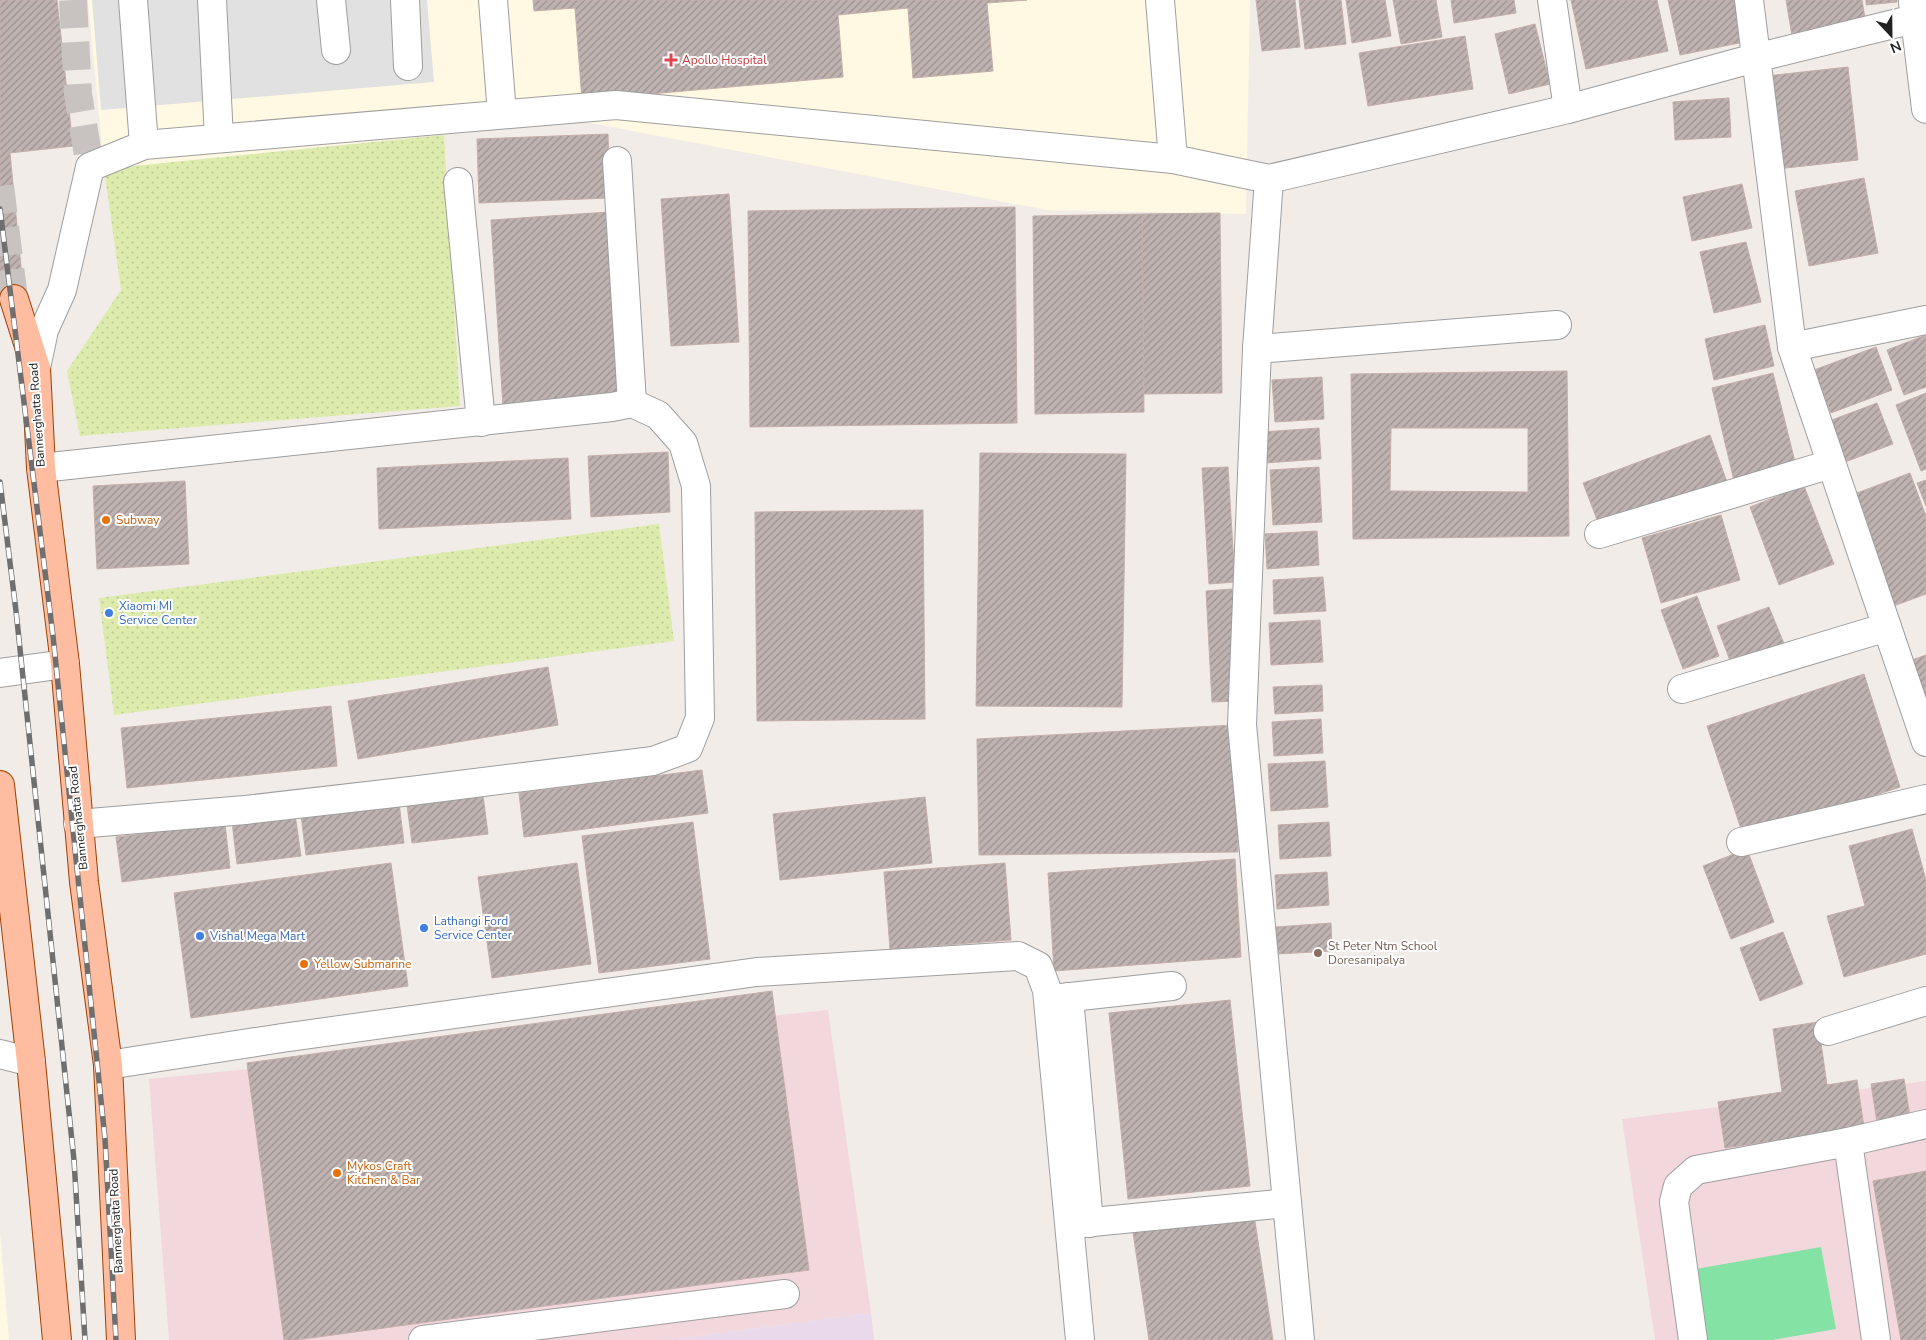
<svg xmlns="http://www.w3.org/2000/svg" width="1926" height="1340" font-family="'Nunito Sans',sans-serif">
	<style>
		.commercial { fill: #f2d7dd }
		.industrial { fill: #ead9eb }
		.education { fill: #fff8e3 }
		.grass { fill: url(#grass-dots) }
		.pitch { fill: #84e2a5 }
		.parking { fill: #e1e1e1 }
		.building { fill: url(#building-hatch); stroke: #c4aea9; fill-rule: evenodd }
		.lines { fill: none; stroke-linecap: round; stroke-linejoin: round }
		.minor-tunnel { stroke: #c8c3c0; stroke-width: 28; stroke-dasharray: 28 14; stroke-linecap: butt }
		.major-tunnel { stroke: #c8c3c0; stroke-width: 28; stroke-dasharray: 28 14; stroke-linecap: butt }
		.minor-casing { stroke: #9e9e9e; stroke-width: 30 }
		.major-casing { stroke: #9e4000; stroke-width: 30 }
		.minor { stroke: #fff; stroke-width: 28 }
		.major { stroke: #febda0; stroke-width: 28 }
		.rail-casing { stroke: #6f6f6f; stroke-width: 5.5 }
		.rail { stroke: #fff; stroke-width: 4; stroke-dasharray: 11; stroke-linecap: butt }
		.health-dot { fill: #e0444e; stroke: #fff; stroke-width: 2 }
		.food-dot { fill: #e8710a; stroke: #fff; stroke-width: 2 }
		.shop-dot { fill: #3f7fe0; stroke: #fff; stroke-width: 2 }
		.education-dot { fill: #8d6e63; stroke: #fff; stroke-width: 2 }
		.labels { text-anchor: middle; stroke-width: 4; stroke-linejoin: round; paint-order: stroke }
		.health-label { font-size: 12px; fill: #be3a42; stroke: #fff; text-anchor: start }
		.street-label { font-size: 12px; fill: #212121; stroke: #fff }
		.food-label { font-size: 12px; fill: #c56008; stroke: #fff; text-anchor: start }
		.shop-label { font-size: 12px; fill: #366cbe; stroke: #fff; text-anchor: start }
		.education-label { font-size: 12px; fill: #785e54; stroke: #fff; text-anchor: start }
	</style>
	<defs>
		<pattern id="grass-dots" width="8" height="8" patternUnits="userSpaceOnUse" patternTransform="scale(1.25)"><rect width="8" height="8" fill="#ddecad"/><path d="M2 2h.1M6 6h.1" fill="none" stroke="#bdca95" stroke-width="1.8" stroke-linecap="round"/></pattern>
		<pattern id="building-hatch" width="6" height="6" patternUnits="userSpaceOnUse" patternTransform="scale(1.25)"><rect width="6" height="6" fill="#bfb3b1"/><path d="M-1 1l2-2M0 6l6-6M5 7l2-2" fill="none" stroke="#9b9190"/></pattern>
	</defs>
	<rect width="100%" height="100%" fill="#f2ece8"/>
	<!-- commercial -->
	<g class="commercial">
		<path d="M828,1010L871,1313L668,1340H169L149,1079Z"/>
		<path d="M1926,1081V1340H1655L1622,1119Z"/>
	</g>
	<!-- industrial -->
	<path class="industrial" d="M871,1313L874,1340H668Z"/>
	<!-- education -->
	<g class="education">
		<path d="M88,0H1250L1246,214L1047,210L580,121L104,169Z"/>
		<path d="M0,1232L9,1340H0Z"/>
	</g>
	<!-- grass -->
	<g class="grass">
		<path d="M444,135L460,406L80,436L67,371L121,290L104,169Z"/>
		<path d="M659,524L674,641L114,715L99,598Z"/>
	</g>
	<!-- pitch -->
	<path class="pitch" d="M1821,1247L1836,1329L1772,1340H1703L1690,1270Z"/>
	<!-- parking -->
	<path class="parking" d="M92,0H427L434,82L101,110Z"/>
	<!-- building -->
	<g class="building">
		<path d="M0,0H57L73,146L10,153L24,298L0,301Z"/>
		<path d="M533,0H1027L987,3L993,71L913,78L908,8L838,15L843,77L582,100L575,8L534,11Z"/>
		<path d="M1256,0H1295L1300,47L1262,51Z"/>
		<path d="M1299,0H1341L1346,44L1305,49Z"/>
		<path d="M1346,0H1385L1391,36L1352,43Z"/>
		<path d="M1393,0H1436L1442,37L1401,44Z"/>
		<path d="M1451,0H1514L1516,13L1454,23Z"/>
		<path d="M1571,0H1657L1668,51L1586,69Z"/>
		<path d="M1668,0H1735L1744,42L1680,55Z"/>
		<path d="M1786,0H1862L1866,24L1792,36Z"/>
		<path d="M1866,0H1897V2L1866,5Z"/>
		<path d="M1535,24L1550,84L1509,94L1495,34Z"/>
		<path d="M1465,36L1473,89L1368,106L1359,53Z"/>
		<path d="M1848,67L1858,160L1777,169L1766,76Z"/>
		<path d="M1729,98L1731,137L1675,140L1673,102Z"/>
		<path d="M608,134L610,198L479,203L477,139Z"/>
		<path d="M1864,178L1878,253L1809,266L1795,191Z"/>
		<path d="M1742,184L1752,228L1692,241L1683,197Z"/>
		<path d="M729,194L739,342L671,346L661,199Z"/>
		<path d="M1015,207L1017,423L750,427L748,211Z"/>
		<path d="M608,212L620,399L503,407L491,220Z"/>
		<path d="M1220,213L1222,393L1144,394L1142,214Z"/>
		<path d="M1142,214L1144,412L1035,414L1033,216Z"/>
		<path d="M1746,242L1761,302L1714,313L1700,252Z"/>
		<path d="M1765,325L1774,366L1714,380L1705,339Z"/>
		<path d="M1926,335V387L1904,395L1887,350Z"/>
		<path d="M1876,347L1892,390L1831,413L1814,370Z"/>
		<path d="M1567,371L1569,536L1353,539L1351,374ZM1391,428H1528V492L1390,491Z"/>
		<path d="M1773,373L1797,470L1735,485L1712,388Z"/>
		<path d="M1322,377L1324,419L1275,422L1272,380Z"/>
		<path d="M1926,393V469L1921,471L1896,405Z"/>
		<path d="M1877,403L1893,444L1845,462L1829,421Z"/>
		<path d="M1319,428L1321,459L1265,463L1262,432Z"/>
		<path d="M1710,435L1727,482L1601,530L1583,483Z"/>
		<path d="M668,452L670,512L591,517L588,456Z"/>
		<path d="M980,453L1126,454L1122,707L976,706Z"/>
		<path d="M568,458L571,519L379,529L377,468Z"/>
		<path d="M1228,467L1235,582L1209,584L1202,468Z"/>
		<path d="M1319,467L1322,522L1273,525L1270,470Z"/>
		<path d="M1910,473L1926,516V594L1891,607L1849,496Z"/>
		<path d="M1926,480V506L1917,483Z"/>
		<path d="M185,481L189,564L97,569L93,486Z"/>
		<path d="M1804,486L1834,564L1779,585L1750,507Z"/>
		<path d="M923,510L925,719L757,721L755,512Z"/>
		<path d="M1721,515L1740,580L1661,603L1642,538Z"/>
		<path d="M1317,531L1319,565L1267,569L1265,534Z"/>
		<path d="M1323,577L1326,611L1274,614L1273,580Z"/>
		<path d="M1232,589L1239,701L1212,702L1206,591Z"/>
		<path d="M1697,596L1719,656L1683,669L1661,610Z"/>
		<path d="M1769,607L1785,646L1732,666L1717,626Z"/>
		<path d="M1320,620L1323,662L1271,665L1269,623Z"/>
		<path d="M1926,655V705L1909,661Z"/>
		<path d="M548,667L558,725L358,759L348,701Z"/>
		<path d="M1864,674L1900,787L1744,838L1707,726Z"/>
		<path d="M1322,685L1323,711L1275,714L1273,687Z"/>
		<path d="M331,706L337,766L127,788L121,728Z"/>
		<path d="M1321,719L1323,753L1274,756L1272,722Z"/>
		<path d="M1234,725L1238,852L979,855L977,739Z"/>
		<path d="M1325,761L1328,807L1271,811L1268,764Z"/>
		<path d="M702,770L708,813L524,837L519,793Z"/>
		<path d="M483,795L488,834L412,843L407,805Z"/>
		<path d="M925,797L932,863L780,880L773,814Z"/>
		<path d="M399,803L404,843L306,855L301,815Z"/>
		<path d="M295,814L301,856L237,864L232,822Z"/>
		<path d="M693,822L710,959L599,973L582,836Z"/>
		<path d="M1329,822L1331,856L1280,859L1278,825Z"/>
		<path d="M225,824L230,868L122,882L116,837Z"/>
		<path d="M1912,829L1926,880V954L1844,977L1827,916L1865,906L1849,846Z"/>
		<path d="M1747,849L1774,922L1731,939L1703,866Z"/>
		<path d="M1235,859L1241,957L1054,971L1048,873Z"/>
		<path d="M391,863L408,986L191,1018L174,893Z"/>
		<path d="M577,863L591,964L492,978L478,877Z"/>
		<path d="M1005,863L1011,940L890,949L884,872Z"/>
		<path d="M1327,872L1329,905L1277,909L1275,875Z"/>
		<path d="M1331,923L1332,951L1277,954L1276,927Z"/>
		<path d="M1783,932L1803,984L1760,1001L1740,948Z"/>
		<path d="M772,991L809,1270L296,1340H284L247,1063Z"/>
		<path d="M1230,1000L1250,1186L1128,1199L1109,1013Z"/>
		<path d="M1818,1022L1827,1085L1857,1080L1864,1127L1725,1148L1718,1102L1782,1092L1773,1029Z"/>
		<path d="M1904,1079L1910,1117L1877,1122L1871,1084Z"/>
		<path d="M1926,1171V1340H1901L1873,1181Z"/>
		<path d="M1253,1208L1273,1340H1149L1132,1226Z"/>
	</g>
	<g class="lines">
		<!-- minor-tunnel -->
		<path class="minor-tunnel" d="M73,0L78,94L90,167"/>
		<!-- major-tunnel -->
		<path class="major-tunnel" d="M0,186L14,299"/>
		<defs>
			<g id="minor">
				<path d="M133,0L144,145"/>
				<path d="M212,0L219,138"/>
				<path d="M331,0L336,50"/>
				<path d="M405,0L408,66"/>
				<path d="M493,0L502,114"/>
				<path d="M1160,0L1173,159"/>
				<path d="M1552,0L1568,109"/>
				<path d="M1749,0L1792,347L1926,742"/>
				<path d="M1913,2L1926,109"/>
				<path d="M617,161L632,403"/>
				<path d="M458,182L481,422"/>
				<path d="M1792,347L1926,320"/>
				<path d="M1257,349L1557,325"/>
				<path d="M36,368L44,330L62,290L90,167L144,145L616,105L1173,159L1269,179"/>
				<path d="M41,468L612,407L632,403L658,415L683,443L696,486L700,718L688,748L653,761L411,791L245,810L78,824"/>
				<path d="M1599,534L1831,464"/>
				<path d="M0,673L65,664"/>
				<path d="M1682,689L1887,627"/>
				<path d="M1741,842L1926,799"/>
				<path d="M1069,997L1089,1223"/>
				<path d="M1052,999L1172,986"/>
				<path d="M1828,1031L1926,1001"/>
				<path d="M0,1054L31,1062"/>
				<path d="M108,1065L282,1038L757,972L1018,956L1038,966L1047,990L1080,1340"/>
				<path d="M1072,1224L1287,1203"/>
				<path d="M423,1340L785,1294"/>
				<path d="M1300,1340L1242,725L1257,349L1269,179L1568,109L1755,58L1926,16"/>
				<path d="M1693,1340L1674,1202L1678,1186L1696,1170L1848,1142"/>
				<path d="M1876,1340L1848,1142L1926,1124"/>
			</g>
			<g id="major">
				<path d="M14,299L36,368L41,468L65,664L84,882L108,1065L121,1340"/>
				<path d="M0,785L31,1062L57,1340"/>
			</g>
		</defs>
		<!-- minor casing -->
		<use href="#minor" class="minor-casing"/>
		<!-- major casing -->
		<use href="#major" class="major-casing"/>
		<!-- minor -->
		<use href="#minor" class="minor"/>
		<!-- major -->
		<use href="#major" class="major"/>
		<defs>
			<g id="rail">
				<path d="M0,209L53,636L105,1139L116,1340"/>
				<path d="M0,482L16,611L74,1160L85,1340"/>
			</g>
		</defs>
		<!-- rail casing -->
		<use href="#rail" class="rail-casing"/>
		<!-- rail -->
		<use href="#rail" class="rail"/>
	</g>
	<!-- markers -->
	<path class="health-dot" d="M668.5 52.5h5v5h5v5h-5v5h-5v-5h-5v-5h5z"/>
	<g class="food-dot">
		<circle cx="106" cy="520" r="5"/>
		<circle cx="304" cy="964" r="5"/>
		<circle cx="337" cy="1173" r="5"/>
	</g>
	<g class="shop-dot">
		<circle cx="109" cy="613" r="5"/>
		<circle cx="424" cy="928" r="5"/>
		<circle cx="200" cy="936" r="5"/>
	</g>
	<circle class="education-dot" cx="1318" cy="953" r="5"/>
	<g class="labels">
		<!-- health labels -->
		<g class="health-label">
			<text x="682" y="64">Apollo Hospital</text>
		</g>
		<!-- street labels -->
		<g class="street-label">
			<text transform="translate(37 415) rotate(-94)" y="4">Bannerghatta Road</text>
			<text transform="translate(78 818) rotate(-96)" y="4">Bannerghatta Road</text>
			<text transform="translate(116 1221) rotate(-93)" y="4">Bannerghatta Road</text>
		</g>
		<!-- food labels -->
		<g class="food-label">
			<text x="116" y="524">Subway</text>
			<text x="314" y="968">Yellow Submarine</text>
			<text x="347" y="1170">Mykos Craft<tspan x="347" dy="14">Kitchen &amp; Bar</tspan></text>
		</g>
		<!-- shop labels -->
		<g class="shop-label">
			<text x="119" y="610">Xiaomi MI<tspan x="119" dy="14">Service Center</tspan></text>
			<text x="434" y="925">Lathangi Ford<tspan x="434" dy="14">Service Center</tspan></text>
			<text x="210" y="940">Vishal Mega Mart</text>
		</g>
		<!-- education labels -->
		<g class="education-label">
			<text x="1328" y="950">St Peter Ntm School<tspan x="1328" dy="14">Doresanipalya</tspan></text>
		</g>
	</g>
	<!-- north arrow -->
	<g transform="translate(1891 35) rotate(158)" stroke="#ffffff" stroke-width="4" paint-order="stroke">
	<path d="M0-4L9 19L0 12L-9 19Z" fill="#212121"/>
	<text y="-8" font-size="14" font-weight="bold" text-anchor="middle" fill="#212121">N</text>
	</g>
</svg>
